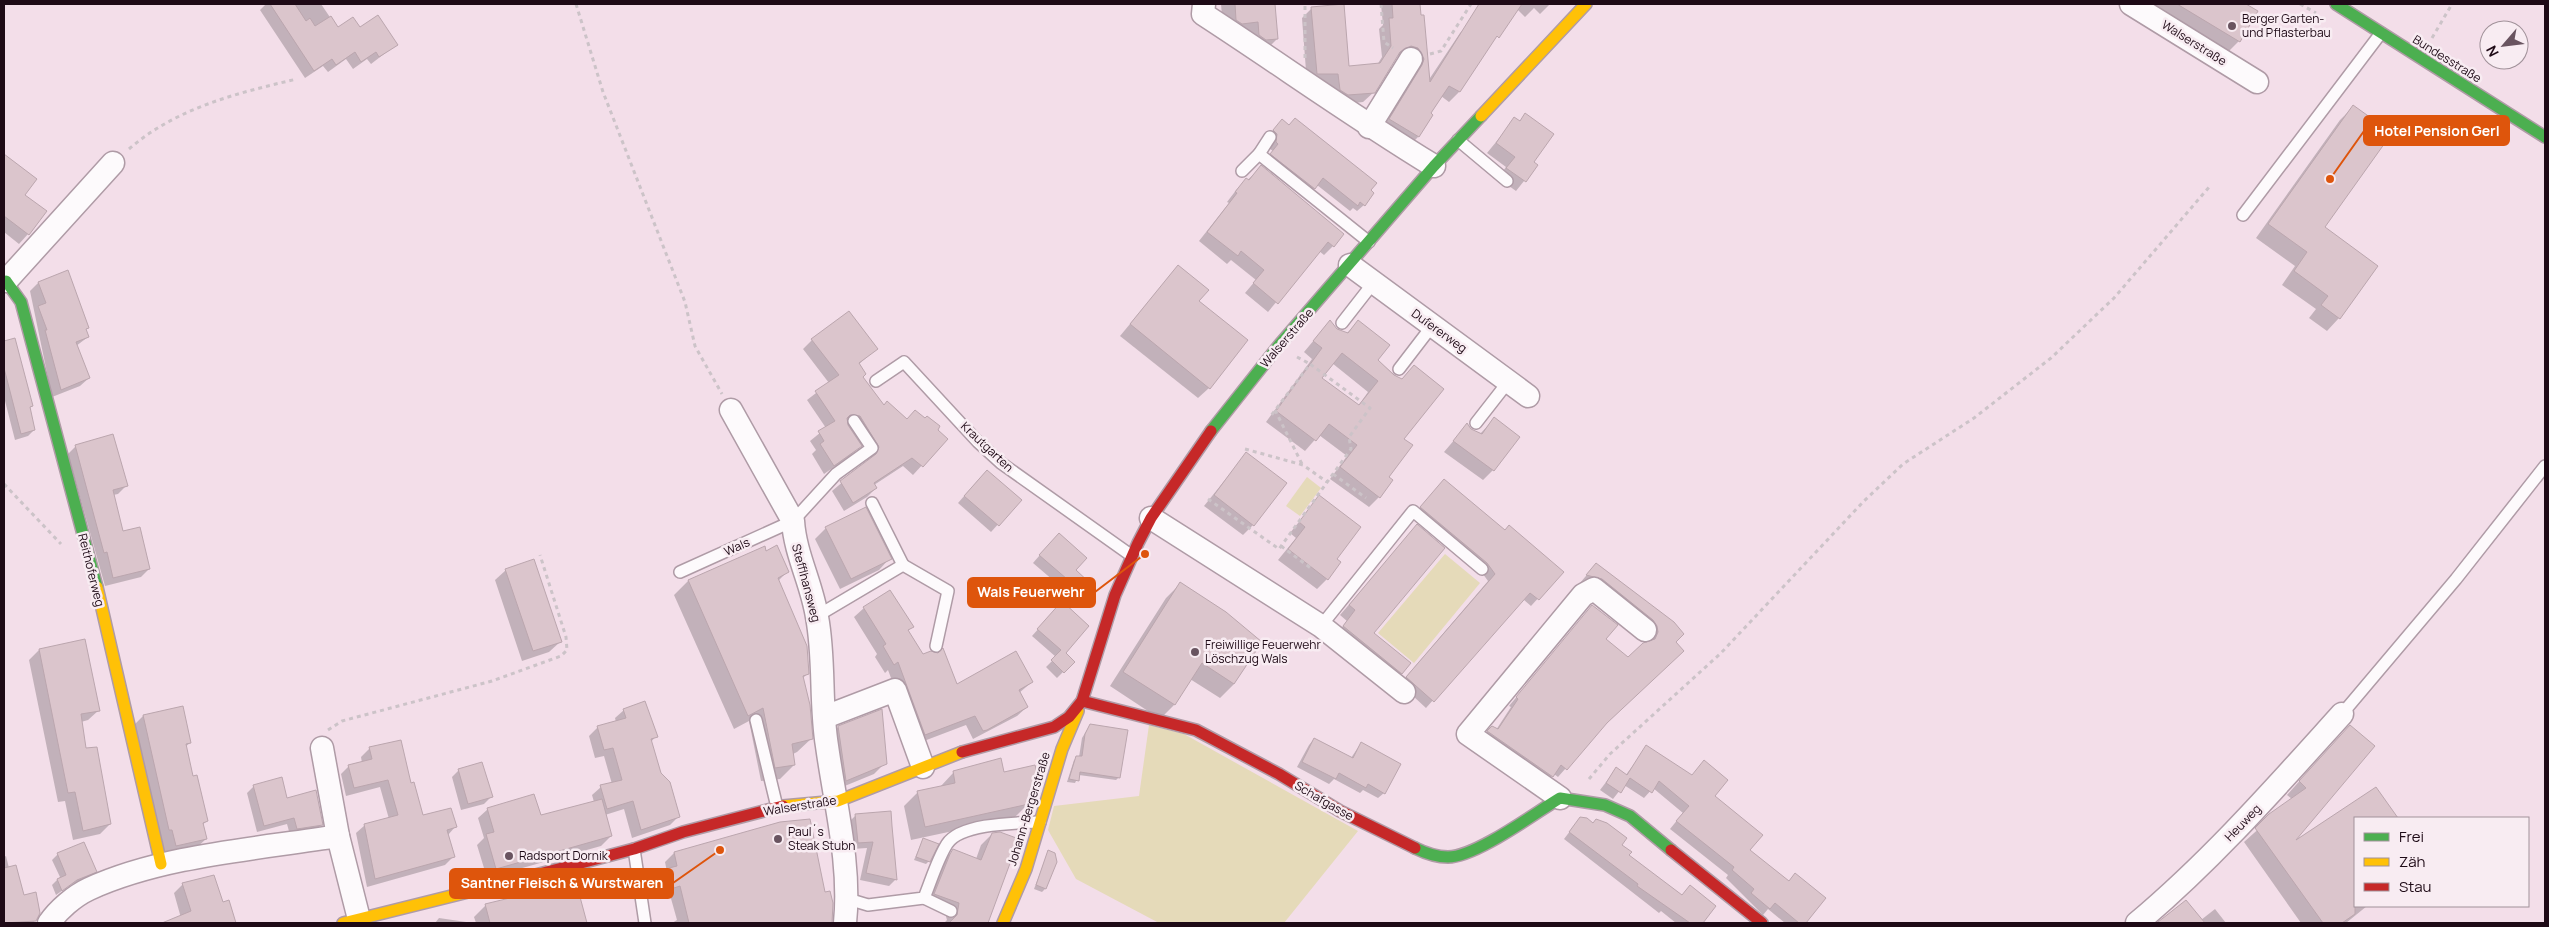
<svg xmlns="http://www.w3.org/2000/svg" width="2549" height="927" font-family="Manrope,sans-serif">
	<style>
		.green { fill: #e5dab9 }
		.shadow { fill: #0003; fill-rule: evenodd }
		.building { fill: #dbc5cc; stroke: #bba6ae; fill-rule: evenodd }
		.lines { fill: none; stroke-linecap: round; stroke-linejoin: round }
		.lane-casing { stroke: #af9ba6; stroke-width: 14 }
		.street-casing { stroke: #af9ba6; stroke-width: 25 }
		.fast-casing { stroke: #af9ba6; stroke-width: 14 }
		.slow-casing { stroke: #af9ba6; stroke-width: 14 }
		.jam-casing { stroke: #af9ba6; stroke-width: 14 }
		.path { stroke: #ccc3c8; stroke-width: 3; stroke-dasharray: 4 4; stroke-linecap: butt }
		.lane { stroke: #fdfafc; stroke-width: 11 }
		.street { stroke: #fdfafc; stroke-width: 22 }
		.fast { stroke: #4caf50; stroke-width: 11 }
		.slow { stroke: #ffc107; stroke-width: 11 }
		.jam { stroke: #c62828; stroke-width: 11 }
		.poi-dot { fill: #695460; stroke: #f8ecf2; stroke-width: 2 }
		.labels { text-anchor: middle; stroke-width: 5; stroke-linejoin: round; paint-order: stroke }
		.poi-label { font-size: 12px; fill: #1e0a16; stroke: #f8ecf2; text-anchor: start }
		.street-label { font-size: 12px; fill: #1e0a16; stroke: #f8ecf2 }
		.leader { fill: none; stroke: #de550c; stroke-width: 2 }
		.callout-dot { fill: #de550c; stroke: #f8ecf2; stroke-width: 2 }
		.callout { fill: #de550c; stroke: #de550c; stroke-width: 2 }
		.callout-label { font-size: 14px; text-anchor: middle; font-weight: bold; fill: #fff }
	</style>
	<rect width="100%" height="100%" fill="#f3dee9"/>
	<!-- green -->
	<g class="green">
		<path d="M1307,477L1321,488L1300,516L1286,506Z"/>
		<path d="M1445,554L1480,583L1414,663L1378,633Z"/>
		<path d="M1149,725L1184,734L1358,831L1284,923H1159L1076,879L1048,830L1054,806L1139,796Z"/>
	</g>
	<!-- shadow -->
	<g class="shadow">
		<path d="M266,4H321L338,29H359L397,44L371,64L367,59L353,69L346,59L328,72L323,66L305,78L260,10Z"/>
		<path d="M1221,4H1274L1277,39L1268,48L1227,30L1226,15L1222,16Z"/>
		<path d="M1381,4H1418L1428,81L1460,33L1470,23L1494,38L1459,92L1449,102L1441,96L1429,114L1432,116L1418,137L1408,147L1380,130L1401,55L1397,56L1374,92L1363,102L1338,105L1330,100L1329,83L1307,84L1302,18L1312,8L1348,67L1377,65L1382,57L1379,29L1383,25Z"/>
		<path d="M1521,4H1550L1540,14L1534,8L1525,17L1516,8Z"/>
		<path d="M2150,4H2244L2257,12L2239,41L2228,52Z"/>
		<path d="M2353,107L2323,228L2339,318L2327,331L2309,318L2316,309L2282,285L2295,266L2256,238L2340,120Z"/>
		<path d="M1525,115L1532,162L1537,165L1516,191L1498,178L1506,167L1487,153L1515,119L1519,122Z"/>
		<path d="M1276,127L1369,191L1364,205L1357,211L1353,208L1350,211L1317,185L1308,195L1265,161L1273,151L1270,149L1271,141L1267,138Z"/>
		<path d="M4,156L35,179L23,195L28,234L19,244L4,232Z"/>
		<path d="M1252,176L1333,246L1324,255L1319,251L1268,312L1245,293L1256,280L1231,260L1227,264L1199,241L1229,203L1227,202L1237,189Z"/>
		<path d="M1178,266L1197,302L1209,388L1198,398L1120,336Z"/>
		<path d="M67,272L87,328L85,330L88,337L76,346L89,378L80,386L52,397L30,291L38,283Z"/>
		<path d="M1330,321L1336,330L1346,334L1358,322L1377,360L1401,380L1414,366L1387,478L1379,497L1369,507L1330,479L1347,456L1319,435L1305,451L1266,422L1312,359L1304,352ZM1332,363L1368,392L1358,406L1320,378Z"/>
		<path d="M14,340L31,406L29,409L34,430L28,436L15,440L4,397V342Z"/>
		<path d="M812,340L876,349L858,365L861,377L883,407L906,420L936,430L946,439L913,475L903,466L874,485L876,488L867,497L844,511L832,491L871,458L852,425L845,422L860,446L851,455L824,474L812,454L816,450L810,441L826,428L807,400L829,383L803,349Z"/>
		<path d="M1494,419L1493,470L1483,480L1444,452L1467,425L1470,430L1480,434Z"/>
		<path d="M76,446L126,486L118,494L113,495L122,533L149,569L141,577L105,586L68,454Z"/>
		<path d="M1246,454L1253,525L1243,535L1204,506Z"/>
		<path d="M980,478L1020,500L991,532L958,503Z"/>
		<path d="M1438,487L1562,572L1531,606L1523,599L1426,708L1400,684L1488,581L1480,570L1414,515Z"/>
		<path d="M1319,497L1335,559L1327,579L1317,589L1278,560L1296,538L1290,533Z"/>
		<path d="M865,508L889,559L879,570L840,589L815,539L826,528Z"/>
		<path d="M1417,526L1372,633L1401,673L1392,683L1334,637L1347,621L1340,615Z"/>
		<path d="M1052,541L1074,570L1077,598L1070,605L1056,593L1061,587L1033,563Z"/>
		<path d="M764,548L766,552L787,572L778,581L808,673L803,678L812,738L797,752L793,754L794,765L780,779L761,781L749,721L734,729L674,595L688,581Z"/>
		<path d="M1596,564L1673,623L1604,725L1558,777L1554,774L1544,784L1484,735L1492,727L1496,730L1511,707L1509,706L1592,607L1605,639L1628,658L1649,643L1651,638L1594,586L1580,583Z"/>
		<path d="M506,570L560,642L549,652L522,661L495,580Z"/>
		<path d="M1180,584L1234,684L1220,698L1190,679L1174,705L1160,719L1110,686L1166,598Z"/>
		<path d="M890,592L912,627L907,632L922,656L956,685L1032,682L1019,693L1027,707L1017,716L973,739L966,725L916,744L888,670L885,673L875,657L877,654L854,617L864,608Z"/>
		<path d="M1056,609L1065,654L1073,662L1057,678L1046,667L1056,657L1032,636Z"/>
		<path d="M39,650L99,710L88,720L81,722L85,750L110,824L100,834L73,840L65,801L58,802L29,660Z"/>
		<path d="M624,710L656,736L651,742L659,774L679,816L670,825L632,838L624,809L605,815L611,836L601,846L487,878L477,845L484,838L478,818L488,809L540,817L594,802L592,795L601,787L612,784L604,756L595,758L589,736L598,727L616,722L615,718Z"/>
		<path d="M143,716L190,743L185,747L192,778L207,821L202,825L206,839L195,849L165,856L133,726Z"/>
		<path d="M1090,725L1119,777L1116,780L1079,775L1075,783L1067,782L1074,760L1079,757L1082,738Z"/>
		<path d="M838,727L885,763L874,774L835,790L828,738Z"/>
		<path d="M1314,739L1351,758L1361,743L1384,793L1378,798L1363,790L1360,793L1334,779L1329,784L1297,767L1309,745Z"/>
		<path d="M2337,739L2291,844L2376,788L2396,818H2355V859L2346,866L2355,879V906H2367L2346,923H2301L2244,842L2292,799L2287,795Z"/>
		<path d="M400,741L410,784L422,817L455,827L448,835L453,857L445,865L367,887L356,833L365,825L389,819L380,787L346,796L341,774L349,766L362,763L361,757L369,749Z"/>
		<path d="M1647,747L1713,796L1749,850L1788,882L1825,898L1804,923H1785L1768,909L1763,915L1726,878L1728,875L1670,829L1683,813L1653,788L1644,798L1624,785L1613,799L1600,790L1616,769L1625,776Z"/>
		<path d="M459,770L491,797L484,804L461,810L452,777Z"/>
		<path d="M954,772L1003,774L1028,804L1014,818L911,840L904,806L918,792L940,787Z"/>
		<path d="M254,786L286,799L321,825L314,832L290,835L287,824L257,832L247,793Z"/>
		<path d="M890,812L896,879L889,886L860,880L867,848L852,849L849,822L856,815Z"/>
		<path d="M1580,818L1620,845L1627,856L1682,896L1714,906L1701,923H1676L1661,911L1659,913L1564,839Z"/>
		<path d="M992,834L1017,840L987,923H944L947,920L945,913L924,904L942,861L953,851L976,859L981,845Z"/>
		<path d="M923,839L929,861L926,864L914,860Z"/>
		<path d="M1048,852L1045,889L1042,892L1034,889Z"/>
		<path d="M674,853L824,894L832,903V923H672L677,920L670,895L664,896L660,879L667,872L665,862Z"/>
		<path d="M58,854L95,872L90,877L70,885L56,895L52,885L60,877L52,860Z"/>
		<path d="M6,856L9,868L35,923H4V857Z"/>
		<path d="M575,883L586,923H476L474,917L486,905Z"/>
		<path d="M183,884L222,904L229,902L235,923H159L181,918L174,893Z"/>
		<path d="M2186,902L2201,920L2215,909L2226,923H2160Z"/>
		<path d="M439,918L473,923H435Z"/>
	</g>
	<!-- building -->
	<g class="building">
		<path d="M270,4H295L306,21L310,18L315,26L331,16L338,27L353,17L360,27L378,15L398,45L379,57L376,52L361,62L355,52L336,65L332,59L314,71Z"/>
		<path d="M1235,4H1275L1278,39L1266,40L1259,35L1258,22L1242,24L1236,20Z"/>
		<path d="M1344,4L1349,66L1380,63L1391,46L1389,18H1393L1392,4H1420L1421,15H1424L1430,82L1479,4H1522L1499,38L1497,36L1460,92L1449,86L1431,113L1433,115L1419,137L1389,119L1422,65L1424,59L1418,48L1411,46L1400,52L1375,93L1348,95L1340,90L1338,74H1317L1311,7Z"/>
		<path d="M2177,4H2246L2258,11L2240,42Z"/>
		<path d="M2353,105L2392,133L2325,227L2378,266L2340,319L2321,305L2328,296L2294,271L2307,252L2268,224Z"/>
		<path d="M1525,113L1554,134L1534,162L1538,165L1526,182L1506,168L1515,157L1496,143L1514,117L1520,121Z"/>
		<path d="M1295,118L1377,183L1371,190L1374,193L1365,206L1360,202L1358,206L1323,178L1315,189L1270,154L1278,144L1276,142L1277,134L1273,130L1282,119L1289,125Z"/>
		<path d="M4,154L37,179L25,195L47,211L29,235L4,216Z"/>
		<path d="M1261,165L1344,234L1334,247L1328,242L1278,304L1253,283L1264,270L1241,251L1238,256L1207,232L1237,193L1235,192L1246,178L1249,180Z"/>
		<path d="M1178,265L1209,290L1199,301L1248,340L1210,389L1130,324Z"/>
		<path d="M68,270L89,328L86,329L89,337L76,342L90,378L61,390L45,330H47L38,306L46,303L38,282Z"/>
		<path d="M849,311L878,349L859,363L866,374L863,377L884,405L887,401L907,419L915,410L925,418L927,416L940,426L938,430L948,439L923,467L912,458L874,483L877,488L853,503L840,481L876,454L879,447L860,416L850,415L847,418L848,425L862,446L834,466L820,444L824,441L818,431L835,421L815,391L839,375L811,339Z"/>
		<path d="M1330,320L1337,329L1348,333L1358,320L1390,345L1378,360L1394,375L1402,379L1414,365L1444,389L1404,439L1413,445L1389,477L1393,480L1380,498L1340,467L1357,445L1329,424L1316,441L1276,411L1322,348L1313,341ZM1342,353L1378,381L1359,405L1322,378Z"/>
		<path d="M15,338L33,406L30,407L35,430L21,434L4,368V341Z"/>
		<path d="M1494,417L1520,437L1494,471L1453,441L1467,423L1471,429L1482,434Z"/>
		<path d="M113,434L128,486L113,490L123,531L140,527L150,569L113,578L107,552L104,553L75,445Z"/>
		<path d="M1246,452L1287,483L1254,526L1214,495Z"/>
		<path d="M987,470L1022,500L999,526L964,496Z"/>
		<path d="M1444,479L1505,530L1509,525L1564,572L1539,600L1530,593L1434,702L1406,677L1495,574L1487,563L1420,507Z"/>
		<path d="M1319,495L1361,527L1337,559L1341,562L1328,580L1288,549L1305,527L1299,522Z"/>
		<path d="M866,507L892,559L851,579L825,527Z"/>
		<path d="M1417,524L1445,548L1374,633L1411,663L1402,674L1343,626L1355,610L1349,605Z"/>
		<path d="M1059,533L1087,558L1076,570L1091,584L1077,599L1062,585L1067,579L1039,555Z"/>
		<path d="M777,545L789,572L778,578L807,646L809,674L803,676L810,705L813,739L792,744L795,765L775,768L763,708L748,716L688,580L765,546L766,551Z"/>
		<path d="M534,559L562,642L533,651L505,569Z"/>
		<path d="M1596,563L1674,622L1684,634L1676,642L1684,651L1607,723L1567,770L1561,765L1553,777L1487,731L1492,726L1498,729L1518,699L1516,697L1592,605L1618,625L1606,639L1628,657L1643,643L1655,639L1658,632L1657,626L1653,620L1602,579L1586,575Z"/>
		<path d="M1180,582L1226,612L1262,642L1234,684L1202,663L1175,705L1123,672Z"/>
		<path d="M890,590L914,627L908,630L923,654L931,651L938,653L943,648L957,684L1016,651L1033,682L1019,690L1028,707L987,730L983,731L975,716L925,735L898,662L894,665L883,646L886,644L863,607Z"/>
		<path d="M1062,601L1089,626L1066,653L1075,662L1064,673L1051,660L1061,650L1037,629Z"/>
		<path d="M85,639L100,711L81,714L86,748L97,747L111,824L83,831L75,792L68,793L39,649Z"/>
		<path d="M645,701L658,737L651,739L661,773L670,782L680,817L641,830L633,801L607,809L600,785L622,780L613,748L604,750L597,726L626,718L623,709Z"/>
		<path d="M183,706L191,743L186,744L193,776L197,775L208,821L203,823L207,839L176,846L172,830H169L143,715Z"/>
		<path d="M882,709L887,764L846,781L838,726Z"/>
		<path d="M1090,724L1128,730L1120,778L1080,772L1079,781L1069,779L1076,756H1082L1085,734Z"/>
		<path d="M2350,725L2375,746L2296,840L2376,787L2398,818H2355V914L2342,923H2323L2255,828L2269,814L2306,788L2299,781Z"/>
		<path d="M1314,738L1353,758L1361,742L1401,764L1385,794L1368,784L1366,788L1339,773L1336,779L1302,762Z"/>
		<path d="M401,740L411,783L414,782L423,815L451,808L457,827L447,830L455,857L375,879L364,824L398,815L388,780L354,788L348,765L372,759L369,747Z"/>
		<path d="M1646,745L1692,775L1704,760L1728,780L1715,796L1763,835L1750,850L1789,881L1795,873L1826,898L1806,923H1799L1775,903L1770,909L1751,893L1754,889L1732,870L1734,867L1676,821L1689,806L1659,781L1652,793L1630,778L1621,793L1606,783L1616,767L1627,775Z"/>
		<path d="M1001,758L1004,772L1035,765L1038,776L1029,804L925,827L917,791L955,783L953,771Z"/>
		<path d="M482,762L493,797L468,804L458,769Z"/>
		<path d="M282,777L287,798L316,790L323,825L297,829L294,818L264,826L253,785Z"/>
		<path d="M534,794L541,815L602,799L612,836L496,869L486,834L494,832L487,808Z"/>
		<path d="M891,811L892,826L897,880L866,873L873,842L858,843L855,814Z"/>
		<path d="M1580,817L1587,818L1593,823L1596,819L1607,823L1627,838L1622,845L1632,852L1629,855L1682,895L1690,885L1716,906L1703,923H1690L1637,886L1638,884L1569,832Z"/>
		<path d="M810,819L825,892L830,891L833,903L832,923H689L680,886L674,888L669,868L677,866L674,852L780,822Z"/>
		<path d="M1000,832L1019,839L988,923H949L957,915L959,903L934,894L950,854L953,849L981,860L992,833Z"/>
		<path d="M923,838L939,844L930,862L916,857Z"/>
		<path d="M84,842L97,872L77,880L62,891L57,879L66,875L57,853Z"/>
		<path d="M1048,850L1055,853L1057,862L1046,889L1036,885Z"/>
		<path d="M16,865L24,895L36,892L40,913L36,921L4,923V868Z"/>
		<path d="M214,875L223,902L229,900L236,923H162L191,911L182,883Z"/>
		<path d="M576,882L587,923H490L485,904Z"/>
		<path d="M2186,900L2205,923H2157L2158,922Z"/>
	</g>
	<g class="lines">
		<defs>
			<g id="lane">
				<path d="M1458,140L1507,181"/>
				<path d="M1259,154L1270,137"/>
				<path d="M1242,171L1259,154L1369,242"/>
				<path d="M2243,215L2381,33"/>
				<path d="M1342,323L1374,282"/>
				<path d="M1399,369L1432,326"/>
				<path d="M876,381L904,362L978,442L1001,463L1132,556"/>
				<path d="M1476,423L1508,382"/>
				<path d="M872,503L903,565"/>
				<path d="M680,572L793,521L836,474L872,448L854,421"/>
				<path d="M817,616L903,565L948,591L936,646"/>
				<path d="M1321,626L1413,511L1482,569"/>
				<path d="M2342,714L2456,579L2545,466"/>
				<path d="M756,720L777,807"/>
				<path d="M634,849L645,923"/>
				<path d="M924,898L951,911"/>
				<path d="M848,899L868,905L924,898C931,881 937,860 947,844C960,823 1017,823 1040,822"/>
			</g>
			<g id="street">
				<path d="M1204,4L1203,14C1280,64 1355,118 1434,166"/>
				<path d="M2131,4L2257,82"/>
				<path d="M1369,127L1411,59"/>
				<path d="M1350,265L1528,396"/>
				<path d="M6,281L113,163"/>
				<path d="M731,410L793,521C795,554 812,584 817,617C825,659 820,704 827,746C835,804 851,864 845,923"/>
				<path d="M1151,518L1321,626L1404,692"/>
				<path d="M825,717L895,690L923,767"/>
				<path d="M322,748L338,836L359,919"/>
				<path d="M1560,798L1468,734L1583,595L1594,589L1645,630"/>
				<path d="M49,923C58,910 74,896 89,889C163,855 258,849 338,836"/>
				<path d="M2137,923C2212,860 2276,787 2342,714"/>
			</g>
			<g id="fast">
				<path d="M2336,4L2545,137"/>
				<path d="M4,283L6,281L21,302L97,587"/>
				<path d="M1211,431L1280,344L1434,166L1481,116"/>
				<path d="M1415,848C1425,853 1437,857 1448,857C1476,857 1535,813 1560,798L1605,805L1630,816L1671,850"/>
			</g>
			<g id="slow">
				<path d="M1481,116L1586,4"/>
				<path d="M97,587L161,864"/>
				<path d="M783,806L838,801L962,752"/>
				<path d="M343,923L528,877"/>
				<path d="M1003,923L1026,869L1062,749L1078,711"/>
			</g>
			<g id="jam">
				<path d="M1082,701L1196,730L1279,774L1340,811L1415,848"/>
				<path d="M962,752L1054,727L1069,717L1082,701L1115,595L1138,543L1151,518L1211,431"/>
				<path d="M1671,850L1762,923"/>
				<path d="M528,877L634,849L683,832L783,806"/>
			</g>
		</defs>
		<!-- lane casing -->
		<use href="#lane" class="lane-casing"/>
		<!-- street casing -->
		<use href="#street" class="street-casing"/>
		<!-- fast casing -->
		<use href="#fast" class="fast-casing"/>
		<!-- slow casing -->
		<use href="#slow" class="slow-casing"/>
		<!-- jam casing -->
		<use href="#jam" class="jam-casing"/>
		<!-- path -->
		<g class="path">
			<path d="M576,4L603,92L685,302L695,346L722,394"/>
			<path d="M1381,4L1384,42L1393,48"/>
			<path d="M2300,4L2316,13"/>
			<path d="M2432,38L2452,4"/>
			<path d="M1430,54L1441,51L1471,4"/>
			<path d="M1305,58V4"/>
			<path d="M129,149C176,108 237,93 297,79"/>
			<path d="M1297,357L1310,364"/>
			<path d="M1275,410L1302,464"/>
			<path d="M1245,449L1303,465L1327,482"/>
			<path d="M1333,474L1366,498"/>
			<path d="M4,484L61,544"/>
			<path d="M1208,499L1279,549L1351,449L1349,437L1370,408L1310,364L1270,417"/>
			<path d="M1281,546L1312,569"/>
			<path d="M328,730L342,721L492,681L561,656L567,650L566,637L540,555"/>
			<path d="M1589,779L1610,754L1721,653L1864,501L1903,464L1974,418L2051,358L2114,298L2210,186"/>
		</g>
		<!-- lane -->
		<use href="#lane" class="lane"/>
		<!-- street -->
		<use href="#street" class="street"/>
		<!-- fast -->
		<use href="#fast" class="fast"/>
		<!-- slow -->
		<use href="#slow" class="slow"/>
		<!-- jam -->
		<use href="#jam" class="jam"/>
	</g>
	<!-- markers -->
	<g class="poi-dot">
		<circle cx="2232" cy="26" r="5"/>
		<circle cx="1195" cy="652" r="5"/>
		<circle cx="778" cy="839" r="5"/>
		<circle cx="509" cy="856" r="5"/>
	</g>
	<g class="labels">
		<!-- poi labels -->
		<g class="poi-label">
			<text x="2242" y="23">Berger Garten-<tspan x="2242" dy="14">und Pflasterbau</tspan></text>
			<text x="1205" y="649">Freiwillige Feuerwehr<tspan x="1205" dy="14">Löschzug Wals</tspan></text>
			<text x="788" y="836">Paul´s<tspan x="788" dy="14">Steak Stubn</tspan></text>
			<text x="519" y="860">Radsport Dornik</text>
		</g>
		<!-- street labels -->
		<g class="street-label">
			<text transform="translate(2194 43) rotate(32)" y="4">Walserstraße</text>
			<text transform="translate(2447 59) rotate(32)" y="4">Bundesstraße</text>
			<text transform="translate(1439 331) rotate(36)" y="4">Dufererweg</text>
			<text transform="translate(1287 338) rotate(-49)" y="4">Walserstraße</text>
			<text transform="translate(987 447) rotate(43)" y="4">Krautgarten</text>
			<text transform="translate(737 547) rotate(-24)" y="4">Wals</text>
			<text transform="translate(91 570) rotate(76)" y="4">Reithoferweg</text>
			<text transform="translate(806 583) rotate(75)" y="4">Stefflhansweg</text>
			<text transform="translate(1324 801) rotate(30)" y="4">Schafgasse</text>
			<text transform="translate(800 806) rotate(-9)" y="4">Walserstraße</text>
			<text transform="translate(1029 809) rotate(-73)" y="4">Johann-Bergerstraße</text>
			<text transform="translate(2243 823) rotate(-46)" y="4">Heuweg</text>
		</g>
	</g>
	<!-- callouts -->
	<path class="leader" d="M2330 179L2364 131M1145 554L1095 592M720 850L673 883"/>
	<g class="callout-dot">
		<circle cx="2330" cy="179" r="5"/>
		<circle cx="1145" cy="554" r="5"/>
		<circle cx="720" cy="850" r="5"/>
	</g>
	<g class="callout">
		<rect x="2364" y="116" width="145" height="29" rx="5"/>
		<rect x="968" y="578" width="127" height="29" rx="5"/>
		<rect x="450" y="869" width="223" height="29" rx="5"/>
	</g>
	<g class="callout-label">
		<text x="2437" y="136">Hotel Pension Gerl</text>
		<text x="1031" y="597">Wals Feuerwehr</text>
		<text x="562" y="888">Santner Fleisch &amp; Wurstwaren</text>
	</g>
	<!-- border -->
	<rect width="2549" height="927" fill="none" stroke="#1e0a16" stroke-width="10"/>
	<!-- legend -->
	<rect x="2354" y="817" width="175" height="90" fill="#f8ecf2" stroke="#a1929a"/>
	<rect x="2364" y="833" width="25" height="8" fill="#4caf50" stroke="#a1929a"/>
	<text x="2399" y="842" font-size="15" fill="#1e0a16">Frei</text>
	<rect x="2364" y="858" width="25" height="8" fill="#ffc107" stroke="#a1929a"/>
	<text x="2399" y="867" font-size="15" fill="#1e0a16">Zäh</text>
	<rect x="2364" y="883" width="25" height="8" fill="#c62828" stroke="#a1929a"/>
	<text x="2399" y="892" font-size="15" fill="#1e0a16">Stau</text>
	<!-- north arrow -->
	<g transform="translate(2504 45) rotate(242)"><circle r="24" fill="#f8ecf2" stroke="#a1929a"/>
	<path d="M0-4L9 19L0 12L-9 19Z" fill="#695460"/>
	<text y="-8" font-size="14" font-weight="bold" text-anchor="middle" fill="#1e0a16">N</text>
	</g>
</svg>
